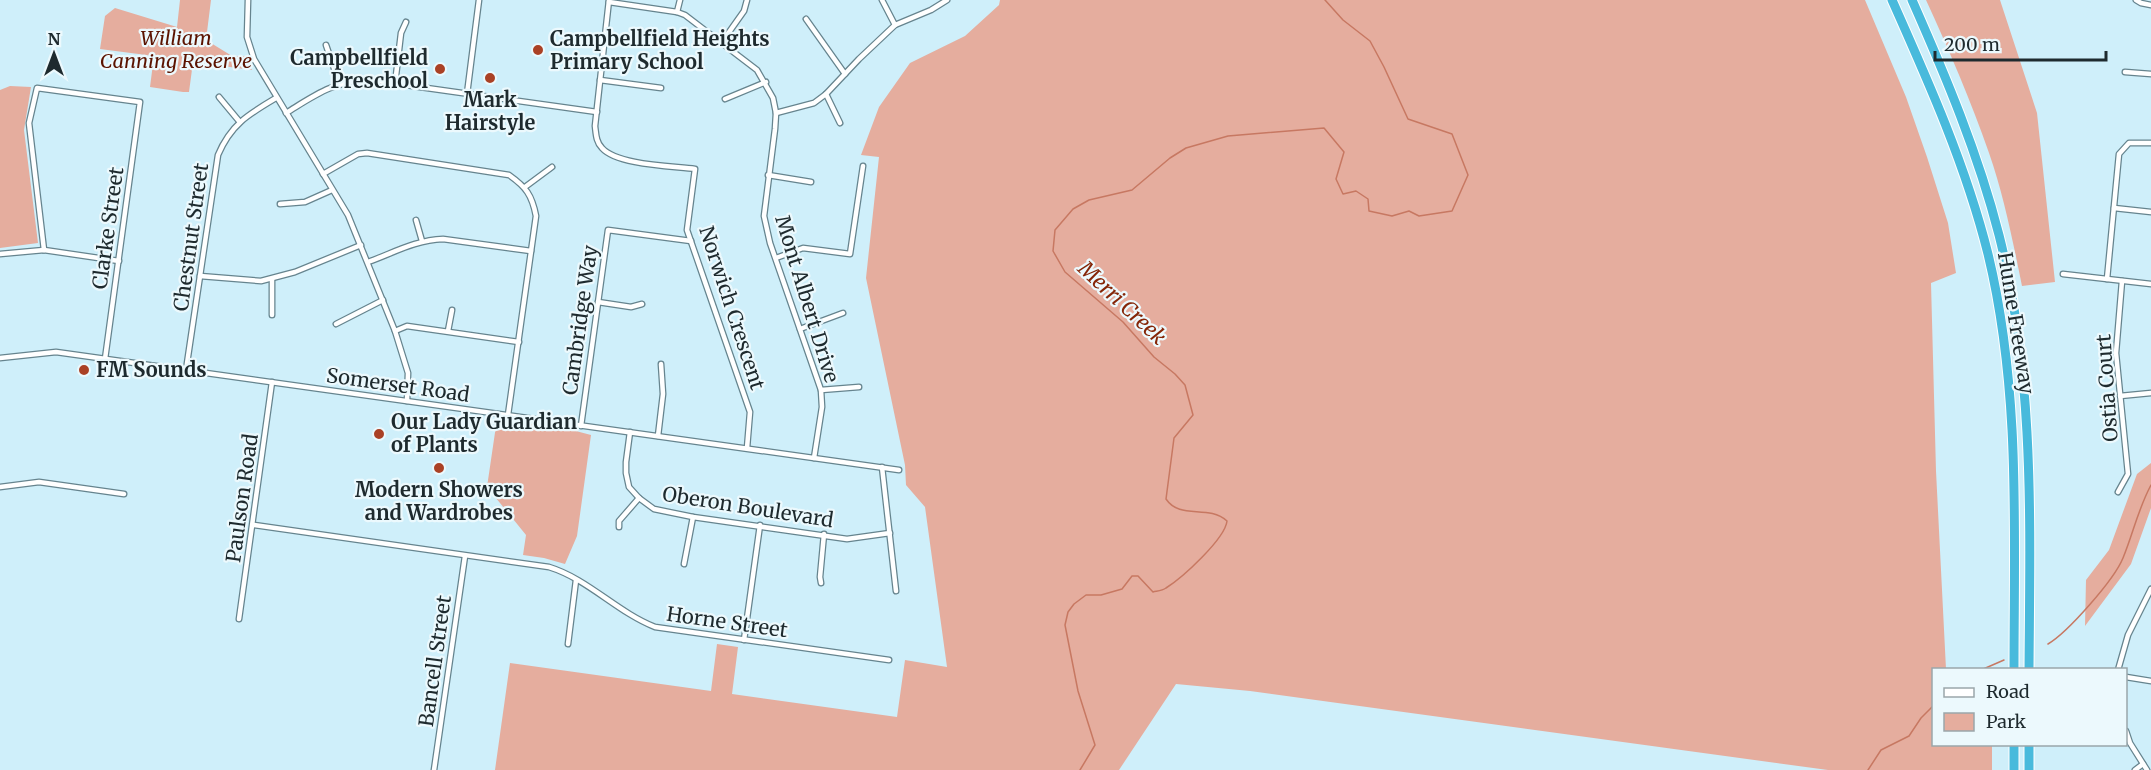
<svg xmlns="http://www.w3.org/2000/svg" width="2151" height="770" font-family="Merriweather,serif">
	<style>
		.green { fill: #e5ad9e }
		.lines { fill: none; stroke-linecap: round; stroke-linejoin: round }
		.stream { stroke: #c77862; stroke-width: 1.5 }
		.minor-casing { stroke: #66848e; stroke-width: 7 }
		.motorway-casing { stroke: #fff; stroke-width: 11 }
		.minor { stroke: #fff; stroke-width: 4.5 }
		.motorway { stroke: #48badc; stroke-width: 9 }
		.poi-dot { fill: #aa4125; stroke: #ecf9fd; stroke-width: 2 }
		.labels { text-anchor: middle; stroke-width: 4.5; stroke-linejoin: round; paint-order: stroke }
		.park-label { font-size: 20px; font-style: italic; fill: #5b1300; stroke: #ecf9fd }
		.poi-label { font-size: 20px; font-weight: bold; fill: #1e2a2e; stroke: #ecf9fd; text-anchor: start }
		.street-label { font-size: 20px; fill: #1e2a2e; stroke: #ecf9fd }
		.water-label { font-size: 21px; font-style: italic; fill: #852608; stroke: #ecf9fd }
	</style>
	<rect width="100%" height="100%" fill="#cfeffa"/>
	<!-- green -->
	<g class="green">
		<path d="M180,0H211L206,40L232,56H245L252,70L193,62L189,92H183L150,87L154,56L100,49L105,16L115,8L177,27Z"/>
		<path d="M1000,0H1865L1906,97L1927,157L1948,223L1956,273L1931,283L1936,471L1946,669L1934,670V744L1992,745V770H1828L1250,691L1176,684L1119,770H495L510,663L711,691L717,644L738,647L732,694L897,717L905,660L947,667L925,507L906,485L905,465L866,278L879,157L861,155L879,107L910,63L965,36L999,5Z"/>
		<path d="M1926,0H2000L2037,113L2055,282L2022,286C2013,242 2004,196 1989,153C1971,101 1949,50 1926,0Z"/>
		<path d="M10,86L31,87L24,130L38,243L0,248V90Z"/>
		<path d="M497,419L572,430L591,435L577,536L565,564L544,558L523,555L526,535L487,487Z"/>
		<path d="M2151,463V508L2131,564L2085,626L2086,580L2109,550L2137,474Z"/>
	</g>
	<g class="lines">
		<!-- stream -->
		<g class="stream">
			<path d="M2048,644C2068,632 2114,580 2123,558C2133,534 2138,509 2151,485"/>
			<path d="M1981,670L2004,660"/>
			<path d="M1080,770L1095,745L1078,691L1065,625L1068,612L1074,604L1086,595H1101L1122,589L1132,576H1138L1153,592C1157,591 1162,591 1166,588C1182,578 1225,539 1227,521C1208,504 1180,520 1166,499L1174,438L1193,415L1185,385L1175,374L1154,357L1123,322L1065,272L1053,251L1055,230L1073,209L1089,200L1132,190L1170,158L1186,148L1228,136L1324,128L1344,152L1336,179L1343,194L1356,191L1368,199L1369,211L1392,216L1409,211L1419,216L1452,211L1468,175L1452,134L1408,119L1384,67L1370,41L1343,20L1325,0"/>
			<path d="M1868,770L1881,750L1909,736L1921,718L1934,705"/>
		</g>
		<defs>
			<g id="minor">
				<path d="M248,0L247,37L254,59L348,215L395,331L408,373L407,401"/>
				<path d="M609,0L595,126C596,134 596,142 602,148C617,165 672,166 695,169L687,230L750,412L747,448"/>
				<path d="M882,0L895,25"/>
				<path d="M2136,0L2141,3L2151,5"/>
				<path d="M609,2L677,12L685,15L757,70L773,98L776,113L775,129L764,216L770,243L821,390L822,407L814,458"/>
				<path d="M677,12L680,0"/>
				<path d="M806,19L845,74"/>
				<path d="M722,42L744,11L747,0"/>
				<path d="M326,45L339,83"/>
				<path d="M2125,72L2151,74"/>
				<path d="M600,80L661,88"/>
				<path d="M395,84L401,33L406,22"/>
				<path d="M467,94L479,0"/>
				<path d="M826,94L840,123"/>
				<path d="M219,97L239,121"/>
				<path d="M725,99L766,82"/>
				<path d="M286,113C317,94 332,82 370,80L597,112"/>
				<path d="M776,113L814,103L826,94L859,59L895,25L931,10L947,0"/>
				<path d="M323,174L358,154L367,153L509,175C526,187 532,195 536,216L508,415"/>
				<path d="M768,175L811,182"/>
				<path d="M525,187L552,167"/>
				<path d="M280,204L305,202L332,190"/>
				<path d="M2114,208L2151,212"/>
				<path d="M416,220L422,241"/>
				<path d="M44,250L29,123L37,88L140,102L105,359"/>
				<path d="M0,254L44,250L119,261"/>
				<path d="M776,258L803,248L850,254L863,166"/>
				<path d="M368,262C393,253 416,240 443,239L531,251"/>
				<path d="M2063,274L2151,284"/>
				<path d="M200,276L261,281L295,272L361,245"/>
				<path d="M272,279V315"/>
				<path d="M2107,279L2119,154L2129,143H2151"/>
				<path d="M598,302L631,307L642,304"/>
				<path d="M336,324L383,300"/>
				<path d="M800,329L843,313"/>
				<path d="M395,331L407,326L519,342"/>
				<path d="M448,331L452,310"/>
				<path d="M0,358L56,352L899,470"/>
				<path d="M186,370L218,155C231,124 249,114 276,98"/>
				<path d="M821,390L859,387"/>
				<path d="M2120,396L2151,393"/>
				<path d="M581,426L608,230L691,241"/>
				<path d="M630,432L626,462V473L629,487L639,498L654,509L693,517L847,539L890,533"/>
				<path d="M658,436L663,394L661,364"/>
				<path d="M882,467L896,591"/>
				<path d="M0,487L39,482L124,494"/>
				<path d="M2118,492L2128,474L2116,353L2122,281"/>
				<path d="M254,525L549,567C588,579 617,612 655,627L889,660"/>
				<path d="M619,527V521L639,498"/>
				<path d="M684,564L693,517"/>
				<path d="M821,583L820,577L824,534"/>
				<path d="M239,619L272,382"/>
				<path d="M744,640L760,525"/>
				<path d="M568,644L576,580"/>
				<path d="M2118,670L2128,635L2151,589"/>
				<path d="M2126,677L2151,681"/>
				<path d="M2126,731L2130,743L2147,770"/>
				<path d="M434,770L465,556"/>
				<path d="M2135,770L2143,764"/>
			</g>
			<g id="motorway">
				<path d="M1892,0C1929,83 1966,166 1988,254C2021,390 2014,531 2014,670"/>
				<path d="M1912,0C1946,77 1978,153 1999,235C2035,377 2030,524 2029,670"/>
				<path d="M2029,744V770"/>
				<path d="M2014,770V744"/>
			</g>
		</defs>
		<!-- minor casing -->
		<use href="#minor" class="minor-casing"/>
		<!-- motorway casing -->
		<use href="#motorway" class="motorway-casing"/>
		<!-- minor -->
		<use href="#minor" class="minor"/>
		<!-- motorway -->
		<use href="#motorway" class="motorway"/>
	</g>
	<!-- markers -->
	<g class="poi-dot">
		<circle cx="538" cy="50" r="6"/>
		<circle cx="440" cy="69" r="6"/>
		<circle cx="490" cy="78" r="6"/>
		<circle cx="84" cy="370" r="6"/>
		<circle cx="379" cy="434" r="6"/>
		<circle cx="439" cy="468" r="6"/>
	</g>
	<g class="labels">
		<!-- park labels -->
		<g class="park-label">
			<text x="176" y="45">William<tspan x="176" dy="23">Canning Reserve</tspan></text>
		</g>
		<!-- poi labels -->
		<g class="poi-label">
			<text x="550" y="46">Campbellfield Heights<tspan x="550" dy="23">Primary School</tspan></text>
			<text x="428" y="65" text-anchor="end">Campbellfield<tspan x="428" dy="23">Preschool</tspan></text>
			<text x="490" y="107" text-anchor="middle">Mark<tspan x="490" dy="23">Hairstyle</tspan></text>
			<text x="96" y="377">FM Sounds</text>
			<text x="391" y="429">Our Lady Guardian<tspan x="391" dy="23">of Plants</tspan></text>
			<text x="439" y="497" text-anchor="middle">Modern Showers<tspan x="439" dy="23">and Wardrobes</tspan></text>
		</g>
		<!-- street labels -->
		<g class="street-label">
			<text transform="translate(108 228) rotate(-82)" y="7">Clarke Street</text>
			<text transform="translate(191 237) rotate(-82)" y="7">Chestnut Street</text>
			<text transform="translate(807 299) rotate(73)" y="7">Mont Albert Drive</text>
			<text transform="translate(732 308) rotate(72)" y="7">Norwich Crescent</text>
			<text transform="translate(580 320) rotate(-82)" y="7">Cambridge Way</text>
			<text transform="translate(2016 323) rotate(81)" y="7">Hume Freeway</text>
			<text transform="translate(398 385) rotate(8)" y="7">Somerset Road</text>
			<text transform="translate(2107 388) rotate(-94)" y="7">Ostia Court</text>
			<text transform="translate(242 498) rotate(-82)" y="7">Paulson Road</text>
			<text transform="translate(748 507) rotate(9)" y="7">Oberon Boulevard</text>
			<text transform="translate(727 622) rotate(8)" y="7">Horne Street</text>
			<text transform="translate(435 661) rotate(-82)" y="7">Bancell Street</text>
		</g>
		<!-- water labels -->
		<g class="water-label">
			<text transform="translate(1122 303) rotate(43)" y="7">Merri Creek</text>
		</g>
	</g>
	<!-- legend -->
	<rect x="1932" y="668" width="195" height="78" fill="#ecf9fd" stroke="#9aa6aa" stroke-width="1.5"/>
	<rect x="1944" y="688" width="30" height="9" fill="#ffffff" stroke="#9aa6aa" stroke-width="1.5"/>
	<text x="1986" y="698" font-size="18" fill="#1e2a2e">Road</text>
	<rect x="1944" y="713" width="30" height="18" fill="#e5ad9e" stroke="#9aa6aa" stroke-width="1.5"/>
	<text x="1986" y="728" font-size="18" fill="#1e2a2e">Park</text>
	<!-- north arrow -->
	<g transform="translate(54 54)" stroke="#ecf9fd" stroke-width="4.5" paint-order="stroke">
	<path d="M0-4.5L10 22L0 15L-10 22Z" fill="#1e2a2e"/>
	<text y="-9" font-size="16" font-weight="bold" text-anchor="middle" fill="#1e2a2e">N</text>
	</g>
	<!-- scale -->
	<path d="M1935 51v9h171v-9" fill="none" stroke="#1e2a2e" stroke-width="3"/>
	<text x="1944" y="51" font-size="18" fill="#1e2a2e" stroke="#ecf9fd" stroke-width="4.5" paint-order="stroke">200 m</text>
</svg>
